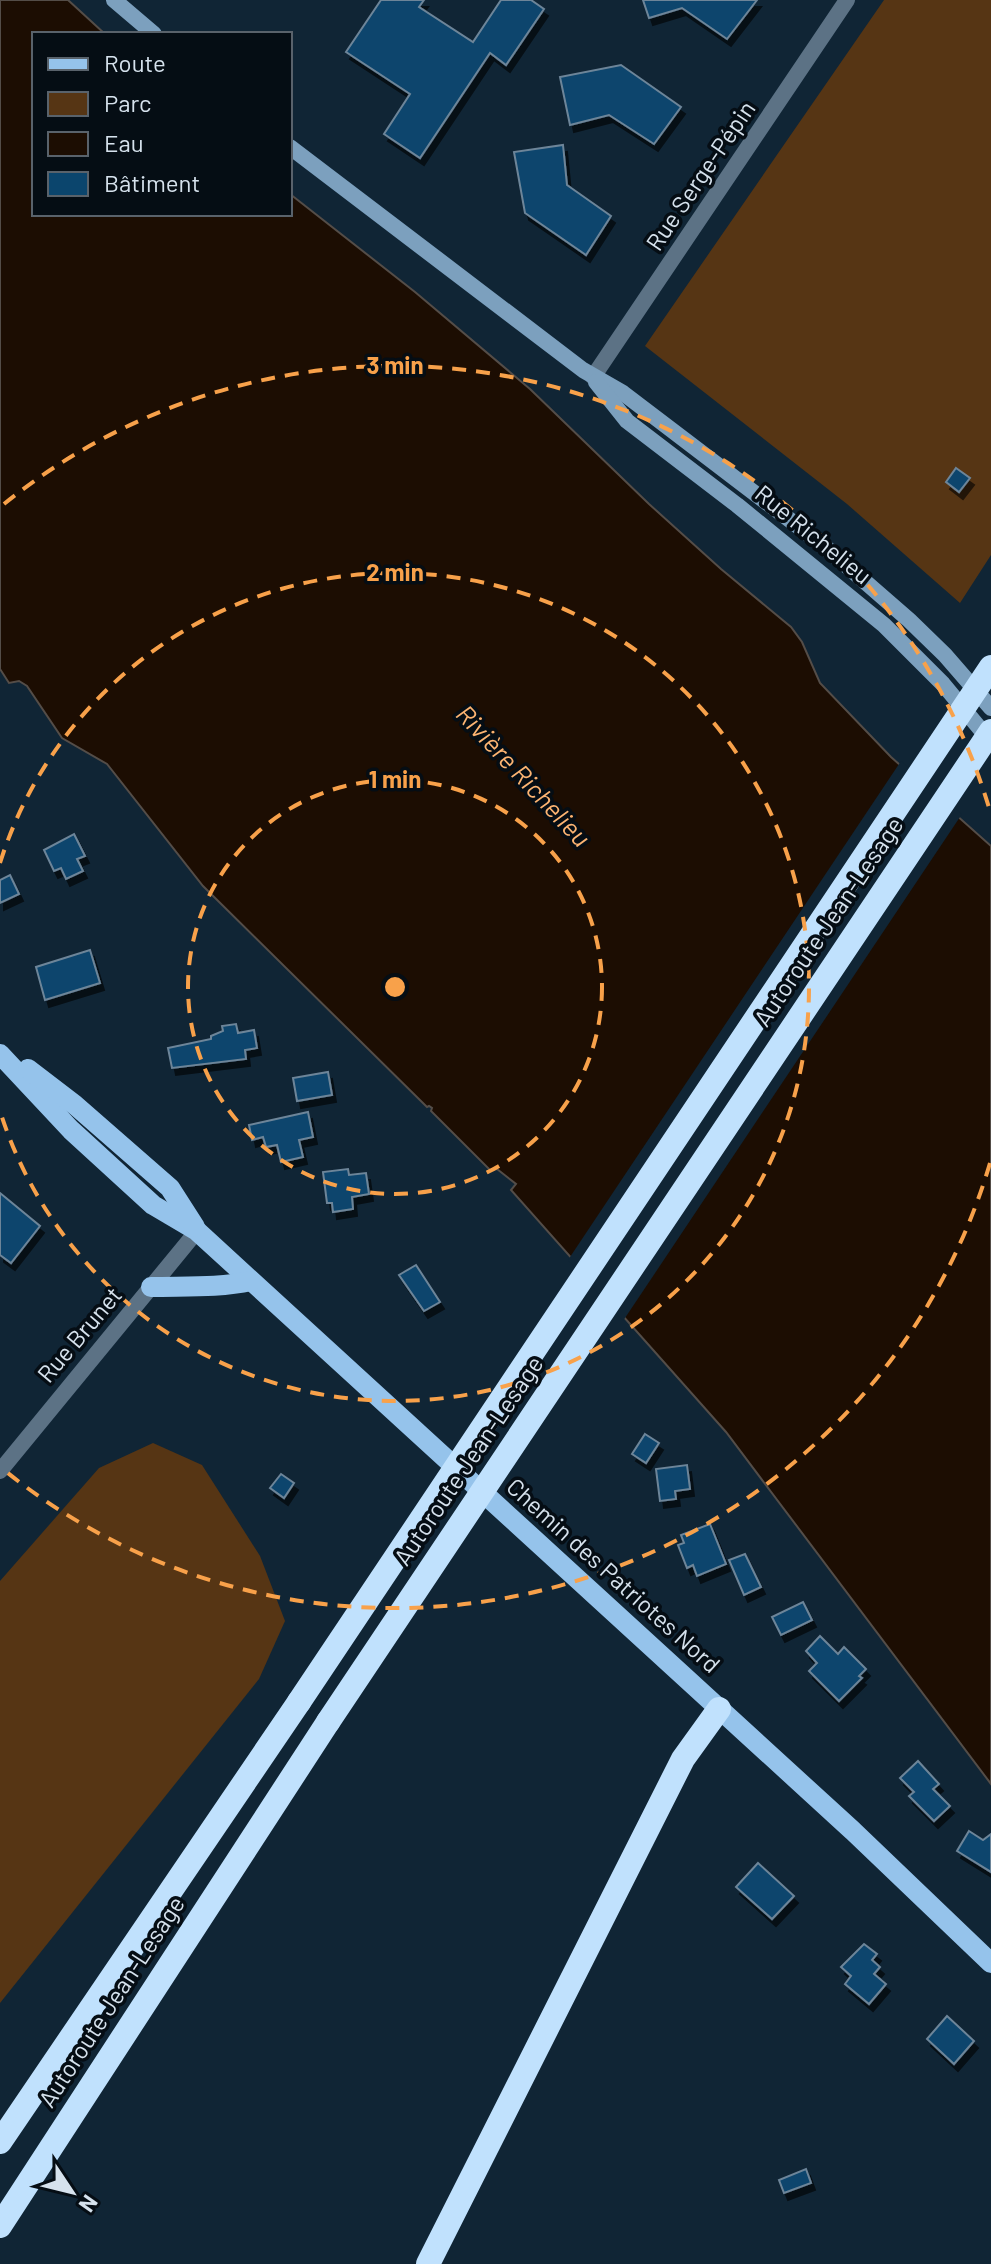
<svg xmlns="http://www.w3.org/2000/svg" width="991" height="2264" font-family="Barlow,sans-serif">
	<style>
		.green { fill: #563514 }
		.water { fill: #1c0d02; stroke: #544d48; stroke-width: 2 }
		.pier { fill: #102535 }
		.building { fill: #0b456d; stroke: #6d8599; stroke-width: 2; filter: url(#shadow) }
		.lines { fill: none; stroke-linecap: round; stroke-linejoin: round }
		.tertiary { stroke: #5c7285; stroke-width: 16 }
		.secondary { stroke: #7ca0be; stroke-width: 16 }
		.primary { stroke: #95c3eb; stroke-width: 20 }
		.motorway { stroke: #c0e1fd; stroke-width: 24 }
		.motorway-bridge { stroke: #c0e1fd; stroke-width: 24 }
		.ring { fill: none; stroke: #f8a14a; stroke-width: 4; stroke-dasharray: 14 10 }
		.labels { text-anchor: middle; stroke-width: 7; stroke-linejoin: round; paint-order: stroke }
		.street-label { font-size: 24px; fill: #d6e2ed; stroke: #050d14 }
		.water-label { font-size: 26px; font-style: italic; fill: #fcb472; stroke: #050d14 }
		.centre { fill: #f8a14a; stroke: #050d14; stroke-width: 4 }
		.ring-label { font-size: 24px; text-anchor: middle; font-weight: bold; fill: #f8a14a; stroke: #050d14; stroke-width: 7; stroke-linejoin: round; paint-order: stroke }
	</style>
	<defs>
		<filter id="shadow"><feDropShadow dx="4" dy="7" stdDeviation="0" flood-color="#0009"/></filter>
	</defs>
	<rect width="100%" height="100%" fill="#102535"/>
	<!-- green -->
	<g class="green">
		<path d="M884,0H991V555L960,603L847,504L645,346Z"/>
		<path d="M153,1443L202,1465L260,1556L285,1621L259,1679L0,2003V1581L99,1468Z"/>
	</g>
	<!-- water -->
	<path class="water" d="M0,0H68L105,34H34V214H290V194L415,292L530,389L649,504L721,569L791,627L802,642L820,683L891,757L991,846V1784L726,1432L511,1190L516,1184L497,1169L490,1170L431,1111L432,1108L429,1106L427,1107L203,886L107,764L62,738L27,686L19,681L9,683L0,669Z"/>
	<!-- pier -->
	<path class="pier" d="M901,761L962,814L623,1321L568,1260Z"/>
	<!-- building -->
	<g class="building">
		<path d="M381,0H424L419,7L473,42L501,0H531L544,9L506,65L490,53L420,158L384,134L410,94L346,52Z"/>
		<path d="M643,0H757L727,39L682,8L649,18Z"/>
		<path d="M621,65L681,107L654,144L609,115L570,125L560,77Z"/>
		<path d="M563,145L567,185L611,216L586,255L525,213L514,152Z"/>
		<path d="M956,468L970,478L959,492L946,482Z"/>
		<path d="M74,834L85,856L77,859L83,871L66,879L61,868L54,871L44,850Z"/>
		<path d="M10,875L19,894L0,903V880Z"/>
		<path d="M90,950L100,983L45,1000L36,967Z"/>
		<path d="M236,1024L238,1033L254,1030L257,1048L245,1050L246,1059L172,1068L168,1048L211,1039V1036L223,1031L222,1026Z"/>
		<path d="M328,1072L332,1095L297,1101L293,1078Z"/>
		<path d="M308,1112L313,1137L299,1140L303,1157L281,1162L277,1145L266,1147L263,1137L252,1140L249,1125Z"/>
		<path d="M348,1169L349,1175L366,1173L369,1194L352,1197L353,1209L333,1212L332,1203H327L323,1172Z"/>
		<path d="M0,1193L40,1226L11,1263L0,1255Z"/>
		<path d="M416,1265L440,1302L424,1311L399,1275Z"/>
		<path d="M645,1434L659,1443L646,1463L632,1454Z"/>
		<path d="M687,1465L690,1489L675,1491L676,1499L660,1501L656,1469Z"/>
		<path d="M281,1474L294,1483L284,1498L270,1488Z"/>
		<path d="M710,1524L726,1564L697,1576L693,1565L687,1568L678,1545L684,1543L681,1535Z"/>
		<path d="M745,1554L761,1587L744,1595L729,1560Z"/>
		<path d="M803,1602L812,1620L781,1635L772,1617Z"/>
		<path d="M820,1636L838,1654L844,1647L866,1669L859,1676L862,1678L839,1701L809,1671L817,1663L806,1651Z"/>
		<path d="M918,1761L939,1784L933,1789L950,1806L934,1821L909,1796L914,1792L900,1778Z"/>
		<path d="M969,1831L983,1840L991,1834V1872L957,1851Z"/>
		<path d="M758,1863L794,1896L772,1919L736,1887Z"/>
		<path d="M864,1944L877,1954L872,1960L880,1967L874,1974L886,1984L869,2004L845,1984L851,1976L841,1967Z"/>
		<path d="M947,2016L974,2041L954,2064L927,2039Z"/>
		<path d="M806,2169L811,2183L784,2193L779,2180Z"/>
	</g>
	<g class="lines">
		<!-- tertiary -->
		<g class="tertiary">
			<path d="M593,377L847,0"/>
			<path d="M0,1471L197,1231"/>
		</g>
		<!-- secondary -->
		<g class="secondary">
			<path d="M114,0L154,34"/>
			<path d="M290,147L583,370L623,393L824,546L909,620L945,655L991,708"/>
			<path d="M596,382L627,421L737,505L884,625L943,684L991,742"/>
		</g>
		<!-- primary -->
		<g class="primary">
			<path d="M0,1054L71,1130L153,1205L197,1231L853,1831L991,1963"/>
			<path d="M28,1069L75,1105L170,1188L195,1227"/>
			<path d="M151,1287C185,1286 219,1288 251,1281"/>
		</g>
		<!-- motorway -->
		<g class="motorway">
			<path d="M0,2142L299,1702"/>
			<path d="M0,2226L328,1722"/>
			<path d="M428,2264L683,1759L719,1709"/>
		</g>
		<!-- motorway-bridge -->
		<g class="motorway-bridge">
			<path d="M299,1702L991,667"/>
			<path d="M328,1722L991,731"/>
		</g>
	</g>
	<!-- distance rings -->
	<g class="ring">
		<circle cx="395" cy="987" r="207"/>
		<path d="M0 863A414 414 0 1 1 0 1111"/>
		<path d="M990 1163A621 621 0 0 1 4 1470M4 504A621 621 0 0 1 990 811"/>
	</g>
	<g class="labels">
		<!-- street labels -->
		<g class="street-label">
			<text transform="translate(701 176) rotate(-56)" y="8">Rue Serge-Pépin</text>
			<text transform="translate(813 535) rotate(39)" y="8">Rue Richelieu</text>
			<text transform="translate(829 922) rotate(-56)" y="8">Autoroute Jean-Lesage</text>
			<text transform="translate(80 1335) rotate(-50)" y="8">Rue Brunet</text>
			<text transform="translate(469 1461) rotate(-56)" y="8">Autoroute Jean-Lesage</text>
			<text transform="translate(613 1576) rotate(42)" y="8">Chemin des Patriotes Nord</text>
			<text transform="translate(112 2002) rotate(-57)" y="8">Autoroute Jean-Lesage</text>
		</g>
		<!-- water labels -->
		<g class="water-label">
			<text transform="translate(523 776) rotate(47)" y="9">Rivière Richelieu</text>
		</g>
	</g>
	<circle cx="395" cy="987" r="12" class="centre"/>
	<g class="ring-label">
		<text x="395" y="374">3 min</text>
		<text x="395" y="581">2 min</text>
		<text x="395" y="788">1 min</text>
	</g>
	<!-- legend -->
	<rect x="32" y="32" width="260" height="184" fill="#050d14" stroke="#59626b" stroke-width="2"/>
	<rect x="48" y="58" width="40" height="12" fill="#95c3eb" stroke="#59626b" stroke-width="2"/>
	<text x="104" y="72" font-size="24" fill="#d6e2ed">Route</text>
	<rect x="48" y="92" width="40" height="24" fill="#563514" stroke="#59626b" stroke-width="2"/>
	<text x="104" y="112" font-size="24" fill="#d6e2ed">Parc</text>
	<rect x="48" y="132" width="40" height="24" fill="#1c0d02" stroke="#59626b" stroke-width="2"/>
	<text x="104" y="152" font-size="24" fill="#d6e2ed">Eau</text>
	<rect x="48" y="172" width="40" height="24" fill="#0b456d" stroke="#59626b" stroke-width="2"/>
	<text x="104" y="192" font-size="24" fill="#d6e2ed">Bâtiment</text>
	<!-- north arrow -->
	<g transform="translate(72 2192) rotate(125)" stroke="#050d14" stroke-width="6" paint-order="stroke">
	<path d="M0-6L14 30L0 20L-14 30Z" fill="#d6e2ed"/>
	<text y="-12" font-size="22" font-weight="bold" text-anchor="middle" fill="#d6e2ed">N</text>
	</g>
</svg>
